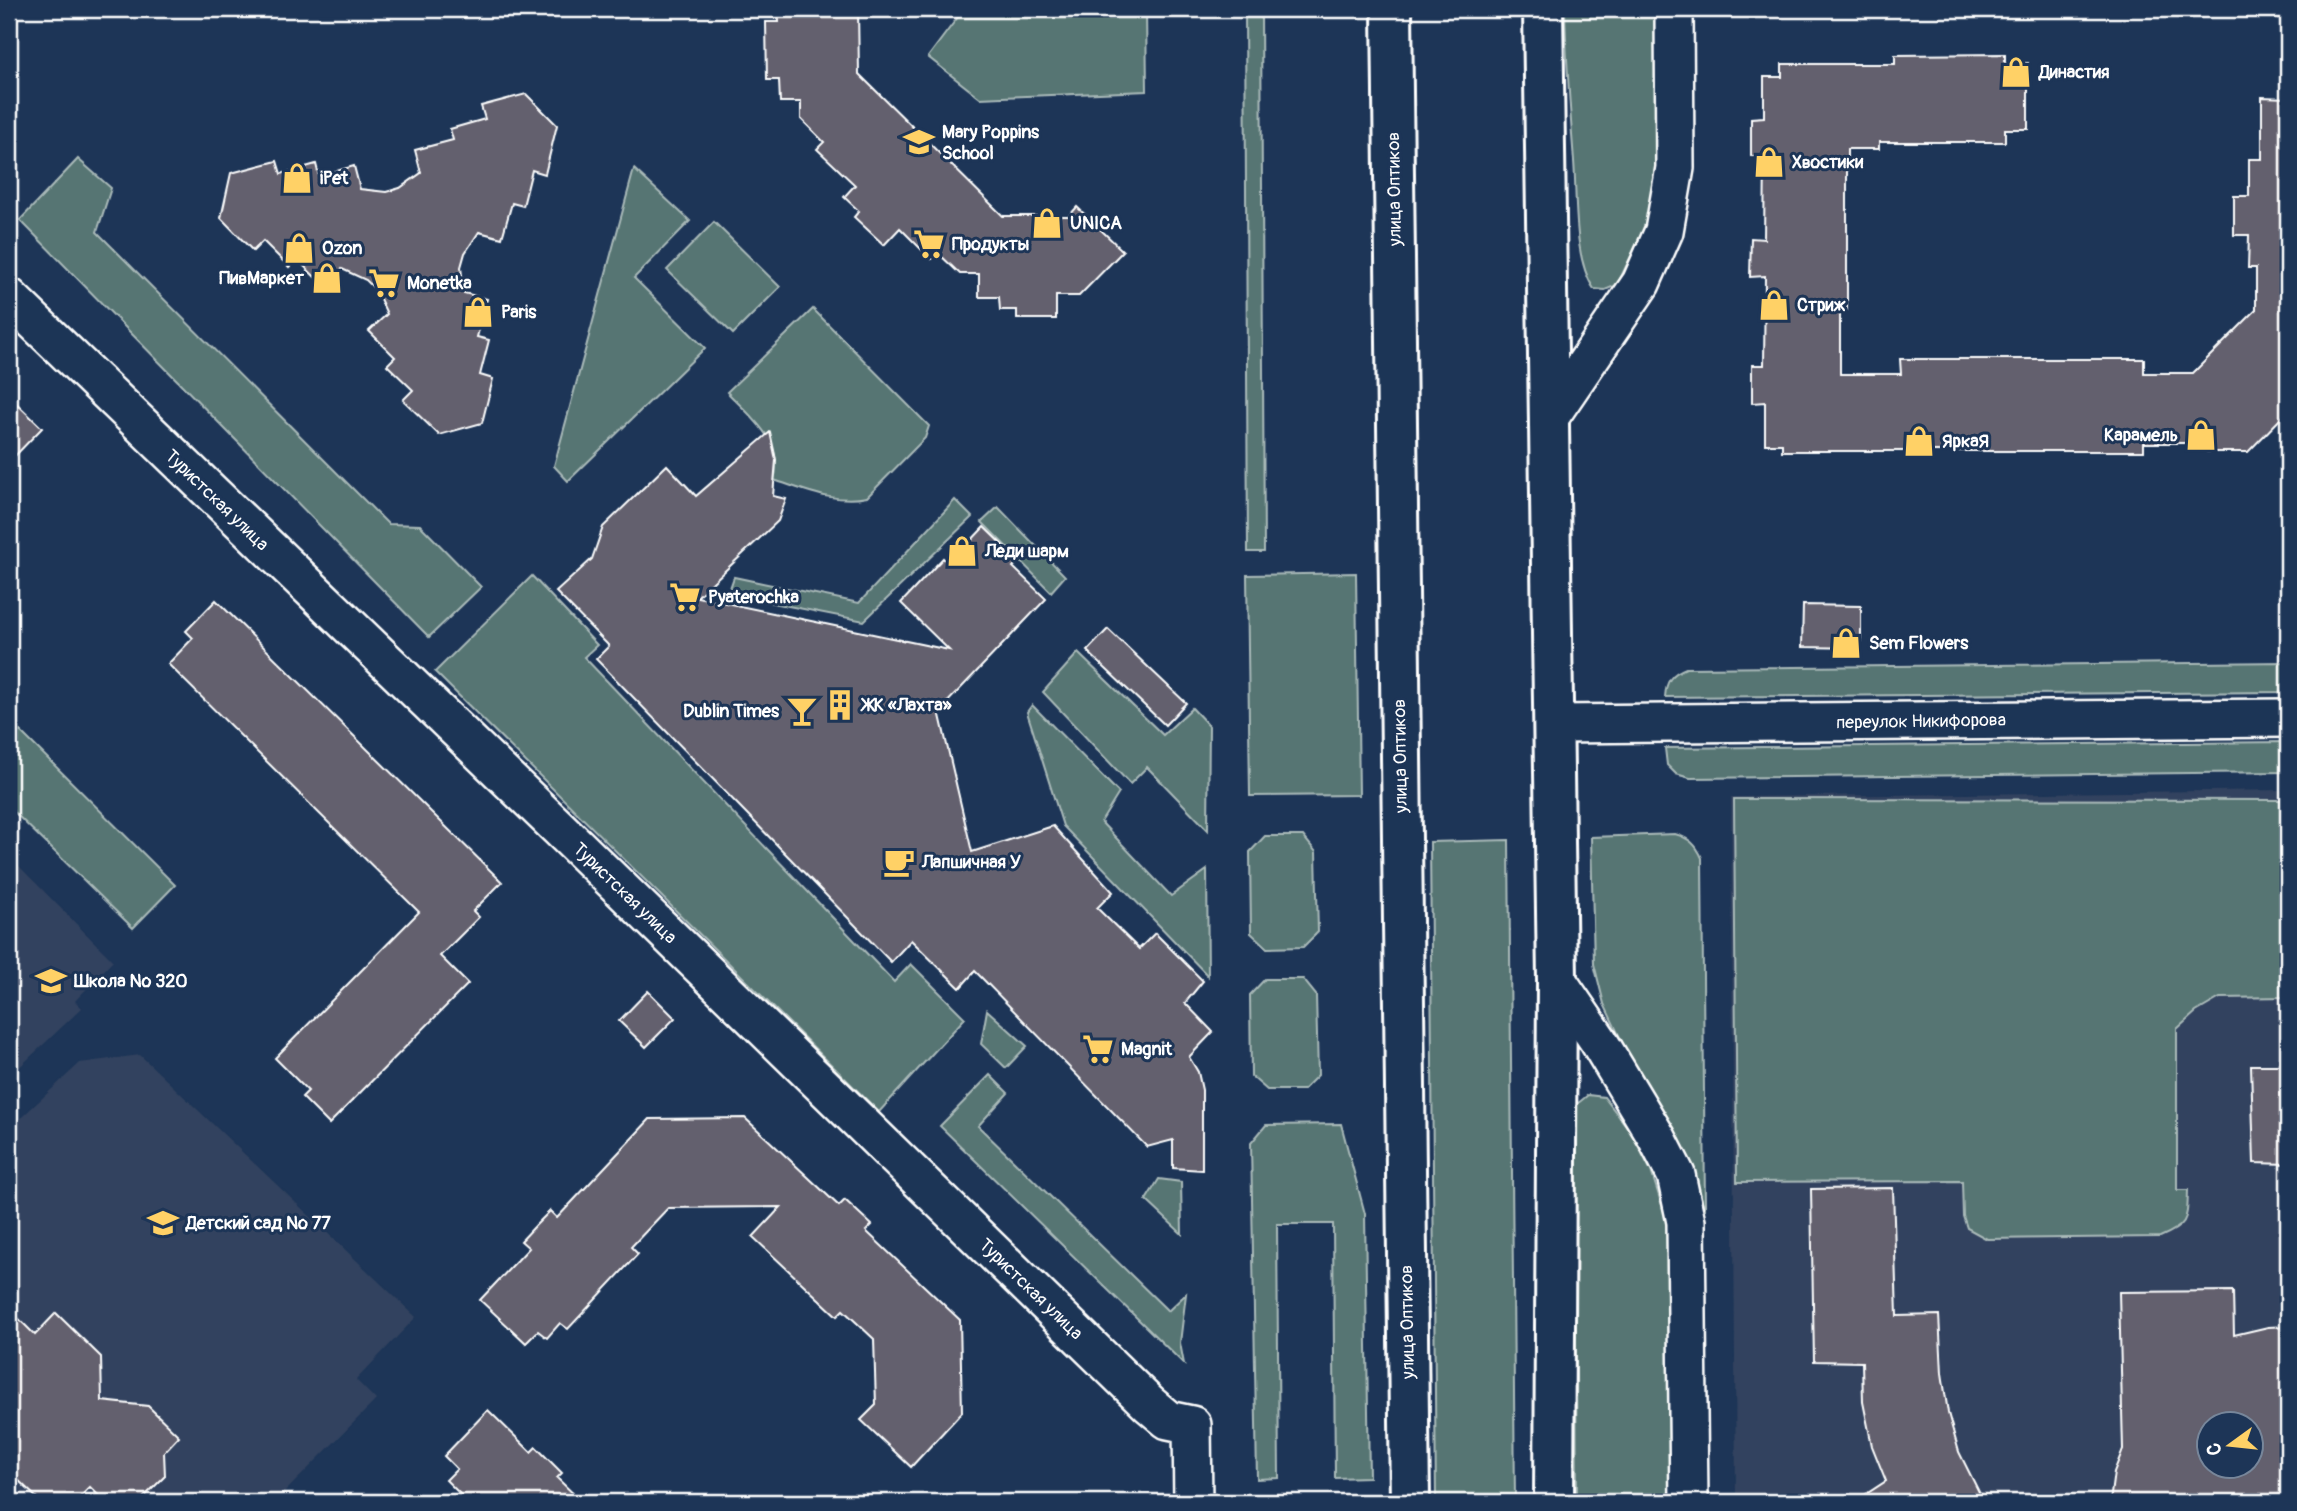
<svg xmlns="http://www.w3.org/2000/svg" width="2297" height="1511" font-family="Pangolin,sans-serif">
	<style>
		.built { fill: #32425e; fill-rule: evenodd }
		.green { fill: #567573; stroke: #aabab9; stroke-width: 2 }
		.building { fill: #63606e; stroke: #fff; stroke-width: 2; fill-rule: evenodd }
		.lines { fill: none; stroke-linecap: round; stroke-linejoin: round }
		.street-casing { stroke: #fff; stroke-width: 42 }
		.secondary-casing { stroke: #fff; stroke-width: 44 }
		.street { stroke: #1d3557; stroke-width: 37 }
		.secondary { stroke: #1d3557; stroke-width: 38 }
		.labels { text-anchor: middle; stroke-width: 6; stroke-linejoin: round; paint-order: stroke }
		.poi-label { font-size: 18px; font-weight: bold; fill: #fff; stroke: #1d3557; text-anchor: start }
		.street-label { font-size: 18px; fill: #fff; stroke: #1d3557 }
	</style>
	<rect width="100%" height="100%" fill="#1d3557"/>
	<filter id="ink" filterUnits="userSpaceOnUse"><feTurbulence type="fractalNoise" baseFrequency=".0143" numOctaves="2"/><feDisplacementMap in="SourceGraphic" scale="14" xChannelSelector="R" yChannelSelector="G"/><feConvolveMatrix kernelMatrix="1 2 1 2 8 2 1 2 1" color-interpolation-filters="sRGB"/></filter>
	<g filter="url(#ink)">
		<!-- built -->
		<g class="built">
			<path d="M2288,790V1502H1736L1731,797ZM2210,1424H2252V1466H2210Z"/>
			<path d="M9,856L113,961L75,1001L82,1008L9,1077Z"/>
			<path d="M140,1055L416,1317L356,1380L376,1400L275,1502H9V1129L80,1063Z"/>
		</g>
		<!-- green -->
		<g class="green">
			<path d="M964,9H1146L1147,91L980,98L928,57Z"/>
			<path d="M1245,9H1261L1264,552H1248Z"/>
			<path d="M1565,9H1655L1657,165L1645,227L1617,285L1605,290L1594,289C1573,258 1577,198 1574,161C1570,110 1566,60 1565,9Z"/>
			<path d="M78,159L111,188L97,232L388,524L420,525L481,587L429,637L20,220Z"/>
			<path d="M634,169L690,221L634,278L705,348L568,481L554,466Z"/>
			<path d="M714,222L780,287L733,334L667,270Z"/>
			<path d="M813,309L929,426L925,438L867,497C835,504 805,490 774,480C785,442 751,417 727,392Z"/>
			<path d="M955,500L972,517L864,621L728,594L734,577L859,603Z"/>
			<path d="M998,507L1065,576L1051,592L982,522Z"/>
			<path d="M1356,573L1359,795L1250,796L1247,575Z"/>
			<path d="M532,576L597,645L584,657L894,982L911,964L965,1018L879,1112L435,672Z"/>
			<path d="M1078,653L1163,735L1192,708L1209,726L1208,830L1147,767L1130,784L1043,692Z"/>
			<path d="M2288,662V692L1665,697C1666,681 1671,674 1686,668Z"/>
			<path d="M1032,705L1119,793L1101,822L1171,896L1207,870L1208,976L1063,826L1027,712Z"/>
			<path d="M20,731L175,885L133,928L9,807V742Z"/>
			<path d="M2288,742V772L1690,778L1676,774L1667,765L1665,748Z"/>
			<path d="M1734,799L2288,800V997L2220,998L2196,1012L2177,1029V1190H2188C2187,1220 2189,1225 2160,1237L1987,1239L1967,1228L1963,1216L1962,1181L1737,1182Z"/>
			<path d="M1675,834C1689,838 1696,844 1702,858L1705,1210L1690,1160L1626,1050L1604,1004L1594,964L1591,837Z"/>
			<path d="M1265,836H1303L1316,852L1318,932L1303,947L1267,948L1251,933L1250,852Z"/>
			<path d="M1509,840L1515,1502H1436L1430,842Z"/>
			<path d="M1265,979H1303L1316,995L1318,1075L1303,1090H1267L1251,1076L1250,995Z"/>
			<path d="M987,1010L1027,1046L1006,1068L981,1044Z"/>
			<path d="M990,1075L1008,1093L978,1126L1168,1311L1186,1294L1180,1343L1184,1364L940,1126Z"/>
			<path d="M1588,1095L1604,1097L1631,1132L1651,1171L1667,1221L1670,1502H1577L1574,1114L1577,1104Z"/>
			<path d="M1341,1124L1365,1214L1369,1477L1335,1478L1333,1224H1277L1279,1478L1257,1479L1251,1143L1266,1125Z"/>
			<path d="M1159,1179L1181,1182L1182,1234L1146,1200Z"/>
		</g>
		<!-- building -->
		<g class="building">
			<path d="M778,9H858L859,74L1003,216H1069L1077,207L1123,251L1079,296H1056V319H1017V310H1000L999,297H979V274H960L937,252L931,259L900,228L884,245L854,217L859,211L844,197L855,185L817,149L824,142L801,119V102H780L779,80H767L766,22H779Z"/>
			<path d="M2005,54V64L2028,63V129H2005V142H1879V149H1847V310H1840V374H1901L1900,359H2144V373H2193L2256,310V268H2248L2249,235H2234V196H2249V159H2262V97L2288,98V411L2248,452H2207V443H2144V451H1782V444H1765V402L1752,403V365H1764L1765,276L1750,277L1751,238L1764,239L1765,156H1751V118L1764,117V77H1782V64H1895V55Z"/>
			<path d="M526,94L557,125L545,174L532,170L523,206L512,203L502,238L479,232L465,253L461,267L464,293L487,299L477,337L489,340L480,375L493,379L482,423L439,435L403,400L413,390L387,365L395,357L369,331L387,314L376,290L366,280L342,269L325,287L297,259L289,267L263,241L253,251L221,218L231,173L277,161L281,174L316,164L319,176L354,166L360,189L386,192L400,188L421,173L415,150L453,140L450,129L485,119L481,106Z"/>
			<path d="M9,396L42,428L9,462Z"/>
			<path d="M770,432L776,460L773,496L786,499L778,521L697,597L949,650L901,603L943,558L949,564L984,527L1019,561L1013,567L1046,599L939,711L972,852L1053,826L1113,892L1097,908L1139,949L1155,933L1203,981L1185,1003L1213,1032L1189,1057L1198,1072L1202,1090V1170L1173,1168V1140L1147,1147L975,971L960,988L911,940L891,962L596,659L609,646L556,592L592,559L603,527L667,465L696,496Z"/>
			<path d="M216,600L502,882L473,911L479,917L440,956L468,984L329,1124L302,1097L308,1091L275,1058L419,912L168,664L193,638L186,631Z"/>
			<path d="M1803,605L1861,606V648L1802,647Z"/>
			<path d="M1108,629L1186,703L1165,725L1087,651Z"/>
			<path d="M648,991L675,1018L646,1047L619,1021Z"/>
			<path d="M2251,1065H2288V1164L2254,1163Z"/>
			<path d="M745,1118L839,1206L845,1200L872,1225L866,1231L960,1320L962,1412L911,1467L861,1420L876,1405L874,1339L843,1310L837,1316L753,1237L781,1207L668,1208L631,1247L638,1254L568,1329L560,1323L547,1338L538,1331L526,1343L480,1300L529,1248L521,1241L535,1226L550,1211L557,1218L650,1119Z"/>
			<path d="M1893,1188L1897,1316L1939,1315L1942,1373L1948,1413L1959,1452L1984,1502H1854L1886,1481L1872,1446L1863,1402L1862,1362L1814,1361L1811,1189Z"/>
			<path d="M2233,1291L2234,1335L2268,1327L2288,1326V1502H2110L2114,1472L2123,1449L2119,1292ZM2209,1424H2251V1466H2209Z"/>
			<path d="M9,1309L35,1335L56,1313L101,1357L102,1401L148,1406L179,1436L164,1452L165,1476L139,1502H105L90,1487L75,1502H41L18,1480L9,1477Z"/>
			<path d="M488,1410L531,1452L536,1447L562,1473L557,1478L582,1502H468L446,1480L457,1469L444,1456Z"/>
		</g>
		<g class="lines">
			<defs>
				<g id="street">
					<path d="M9,297L570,839L1149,1404L1168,1420L1192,1425L1193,1502"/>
					<path d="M1549,418L1641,283L1664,231L1675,168L1674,9"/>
					<path d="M1554,724L2288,718"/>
					<path d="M1557,980L1598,1040L1657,1138L1676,1175L1686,1222L1689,1502"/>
				</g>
				<g id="secondary">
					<path d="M1392,9L1410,1502"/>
					<path d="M1543,9L1557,980L1554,1502"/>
				</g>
			</defs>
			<!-- street casing -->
			<use href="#street" class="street-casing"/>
			<!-- secondary casing -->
			<use href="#secondary" class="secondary-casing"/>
			<!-- street -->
			<use href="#street" class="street"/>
			<!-- secondary -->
			<use href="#secondary" class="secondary"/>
		</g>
	</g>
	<!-- icons -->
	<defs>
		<symbol id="shop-bare" viewBox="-9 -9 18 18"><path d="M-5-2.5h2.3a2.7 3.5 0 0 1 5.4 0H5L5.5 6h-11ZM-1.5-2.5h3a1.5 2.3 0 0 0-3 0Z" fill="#ffd166" stroke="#1d3557" stroke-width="2.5" paint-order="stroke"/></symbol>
		<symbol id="school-bare" viewBox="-9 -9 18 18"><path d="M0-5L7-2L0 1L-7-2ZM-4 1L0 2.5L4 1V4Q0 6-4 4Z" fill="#ffd166" stroke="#1d3557" stroke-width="2.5" paint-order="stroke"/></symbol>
		<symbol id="supermarket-bare" viewBox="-9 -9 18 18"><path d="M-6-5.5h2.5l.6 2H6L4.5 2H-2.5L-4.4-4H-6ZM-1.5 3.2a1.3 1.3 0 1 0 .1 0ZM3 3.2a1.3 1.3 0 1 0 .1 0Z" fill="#ffd166" stroke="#1d3557" stroke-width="2.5" paint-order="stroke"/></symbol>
		<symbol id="building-bare" viewBox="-9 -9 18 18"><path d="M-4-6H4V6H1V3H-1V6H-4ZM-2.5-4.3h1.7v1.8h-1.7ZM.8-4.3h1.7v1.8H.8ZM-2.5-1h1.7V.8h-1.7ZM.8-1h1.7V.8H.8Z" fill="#ffd166" stroke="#1d3557" stroke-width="2.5" paint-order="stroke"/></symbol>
		<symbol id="bar-bare" viewBox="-9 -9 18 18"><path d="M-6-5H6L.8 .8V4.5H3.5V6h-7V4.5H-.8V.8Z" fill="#ffd166" stroke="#1d3557" stroke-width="2.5" paint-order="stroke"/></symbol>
		<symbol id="cafe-bare" viewBox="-9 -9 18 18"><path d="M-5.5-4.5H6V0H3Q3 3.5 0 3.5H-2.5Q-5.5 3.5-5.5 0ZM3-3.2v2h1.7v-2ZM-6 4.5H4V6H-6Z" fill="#ffd166" stroke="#1d3557" stroke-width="2.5" paint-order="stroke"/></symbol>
	</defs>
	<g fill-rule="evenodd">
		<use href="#shop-bare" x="1994" y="50" width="44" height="44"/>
		<use href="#school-bare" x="897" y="120" width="44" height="44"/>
		<use href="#shop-bare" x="1747" y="140" width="44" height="44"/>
		<use href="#shop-bare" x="275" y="156" width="44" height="44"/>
		<use href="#shop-bare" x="1025" y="201" width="44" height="44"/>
		<use href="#supermarket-bare" x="907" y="222" width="44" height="44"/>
		<use href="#shop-bare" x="277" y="226" width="44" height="44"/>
		<use href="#shop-bare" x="305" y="256" width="44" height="44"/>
		<use href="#supermarket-bare" x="362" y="261" width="44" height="44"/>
		<use href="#shop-bare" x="1752" y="283" width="44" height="44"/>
		<use href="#shop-bare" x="456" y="290" width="44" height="44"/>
		<use href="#shop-bare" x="2179" y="413" width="44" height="44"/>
		<use href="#shop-bare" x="1897" y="419" width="44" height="44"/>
		<use href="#shop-bare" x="940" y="529" width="44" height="44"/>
		<use href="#supermarket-bare" x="663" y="575" width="44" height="44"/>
		<use href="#shop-bare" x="1824" y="621" width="44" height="44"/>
		<use href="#building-bare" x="818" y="683" width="44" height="44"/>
		<use href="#bar-bare" x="780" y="689" width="44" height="44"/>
		<use href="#cafe-bare" x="877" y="840" width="44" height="44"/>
		<use href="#school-bare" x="29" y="959" width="44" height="44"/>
		<use href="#supermarket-bare" x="1076" y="1027" width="44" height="44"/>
		<use href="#school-bare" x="141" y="1201" width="44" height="44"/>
	</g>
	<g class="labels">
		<!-- poi labels -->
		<g class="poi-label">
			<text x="2039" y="78">Династия</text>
			<text x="942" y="138">Mary Poppins<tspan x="942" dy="21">School</tspan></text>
			<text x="1792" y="168">Хвостики</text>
			<text x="320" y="184">iРet</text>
			<text x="1070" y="229">UNICA</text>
			<text x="952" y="250">Продукты</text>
			<text x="322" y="254">Ozon</text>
			<text x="304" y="284" text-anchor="end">ПивМаркет</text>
			<text x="407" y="289">Monetka</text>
			<text x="1797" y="311">Стриж</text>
			<text x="501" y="318">Paris</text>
			<text x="2178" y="441" text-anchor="end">Карамель</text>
			<text x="1942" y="447">ЯркаЯ</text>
			<text x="985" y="557">Леди шарм</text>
			<text x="708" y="603">Pyaterochka</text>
			<text x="1869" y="649">Sem Flowers</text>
			<text x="863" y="711">ЖК «Лахта»</text>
			<text x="779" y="717" text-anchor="end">Dublin Times</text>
			<text x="922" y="868">Лапшичная У</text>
			<text x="74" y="987">Школа № 320</text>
			<text x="1121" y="1055">Magnit</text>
			<text x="186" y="1229">Детский сад № 77</text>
		</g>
		<!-- street labels -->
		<g class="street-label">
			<text transform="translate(1394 189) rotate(-91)" y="6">улица Оптиков</text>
			<text transform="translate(217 500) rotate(44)" y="6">Туристская улица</text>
			<text transform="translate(1921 721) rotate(-1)" y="6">переулок Никифорова</text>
			<text transform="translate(1400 756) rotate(-91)" y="6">улица Оптиков</text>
			<text transform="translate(625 893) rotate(44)" y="6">Туристская улица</text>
			<text transform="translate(1031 1289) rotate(44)" y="6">Туристская улица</text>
			<text transform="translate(1407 1322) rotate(-91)" y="6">улица Оптиков</text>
		</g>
	</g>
	<!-- margin -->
	<rect width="2297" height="1511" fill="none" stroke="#1d3557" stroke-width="35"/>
	<rect x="18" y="18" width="2262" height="1476" fill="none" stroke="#fff" stroke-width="2.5" filter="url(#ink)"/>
	<!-- north arrow -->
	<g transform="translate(2230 1445) rotate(255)"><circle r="33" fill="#1d3557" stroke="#77869a" stroke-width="2"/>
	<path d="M0-5L12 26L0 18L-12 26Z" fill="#ffd166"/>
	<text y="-10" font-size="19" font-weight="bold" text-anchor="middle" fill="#ffffff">С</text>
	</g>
</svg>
